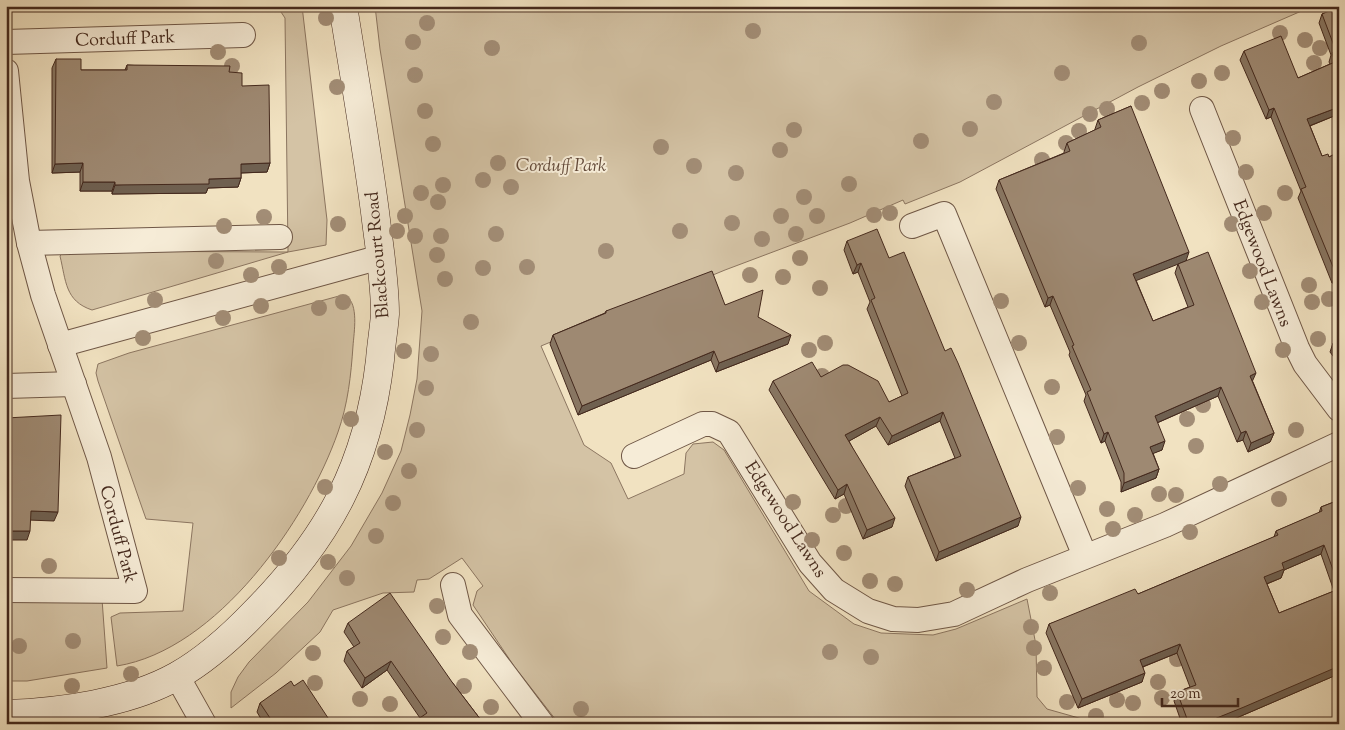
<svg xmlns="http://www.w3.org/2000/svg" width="1345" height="730" font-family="'Sorts Mill Goudy',serif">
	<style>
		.green { fill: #d4c3a5; stroke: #8c7661 }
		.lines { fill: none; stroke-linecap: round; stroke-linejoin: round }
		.street-casing { stroke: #6f5746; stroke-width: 26 }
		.secondary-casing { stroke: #44291d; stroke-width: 29 }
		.street { stroke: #f6ecd7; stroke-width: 24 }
		.secondary { stroke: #f6ecd7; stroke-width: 28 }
		.tree { fill: #a28d76 }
		.wall { fill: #887662; stroke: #44291d; fill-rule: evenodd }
		.shaded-wall { fill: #6f6050; stroke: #44291d }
		.building { fill: #9e8972; stroke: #44291d }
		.labels { text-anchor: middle; stroke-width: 4; stroke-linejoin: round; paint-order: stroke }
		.street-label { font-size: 18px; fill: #44291d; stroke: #f6ecd7 }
		.park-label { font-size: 18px; font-style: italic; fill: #614838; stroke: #f6ecd7 }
	</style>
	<rect width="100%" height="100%" fill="#f1e2c1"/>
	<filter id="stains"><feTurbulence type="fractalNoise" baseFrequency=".004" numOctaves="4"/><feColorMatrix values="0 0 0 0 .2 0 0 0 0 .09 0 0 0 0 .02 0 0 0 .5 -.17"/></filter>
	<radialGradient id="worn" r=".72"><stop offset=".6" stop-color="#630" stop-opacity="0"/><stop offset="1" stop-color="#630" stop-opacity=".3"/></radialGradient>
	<!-- green -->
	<g class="green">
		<path d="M277,6H302L327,220L326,245L288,252L92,310C65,301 66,281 60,256L64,251L288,252L285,18Z"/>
		<path d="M375,6H1313L1221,46L1138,87L960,182L905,204L903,200L850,223L725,270L541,346L584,445L611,463L628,499L684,474L686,453L693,444L713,442L724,450L809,591L854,624L881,633L933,635L956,629L1027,599L1036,645L1037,697L1047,709L1100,724H559L514,666L473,605L477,591L483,586L462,558L429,579L417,580L414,592L383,593L333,610L320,632L276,673L231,708V692L238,677L249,662L308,602L351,546L382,493L401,451L410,415L417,379L422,311L380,49Z"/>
		<path d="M339,296H346C359,304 354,332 353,346C351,375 348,404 338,432C307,521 217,650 117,666L111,617L120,613L183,611L193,523L146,519L98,381L96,373L98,364L129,353Z"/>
		<path d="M6,599H102L107,668L27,681H6Z"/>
	</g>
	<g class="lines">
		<defs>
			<g id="street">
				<path d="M6,42L243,35"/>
				<path d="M6,71L17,181L29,243L43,295L99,457L135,591L6,590"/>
				<path d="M1202,109L1297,348L1305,364L1339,409"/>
				<path d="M912,226L944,214L1085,556"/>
				<path d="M29,243L280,237"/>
				<path d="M60,345L381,257"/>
				<path d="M6,386L74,384"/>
				<path d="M634,456L703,424H712L729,432L810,563L834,590L868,611L893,619L918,620L954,614L1027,580L1165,525L1339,444"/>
				<path d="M453,585L460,615L542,724"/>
				<path d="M177,676L204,724"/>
			</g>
			<path id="secondary" d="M6,714C60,712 129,703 177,676C207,659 232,636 255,612C329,537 368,465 380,360C381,345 384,329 385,314C385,280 379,246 375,212C366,143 354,75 343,6"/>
		</defs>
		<!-- street casing -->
		<use href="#street" class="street-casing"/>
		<!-- secondary casing -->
		<use href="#secondary" class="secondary-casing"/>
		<!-- street -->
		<use href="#street" class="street"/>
		<!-- secondary -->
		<use href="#secondary" class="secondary"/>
	</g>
	<!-- trees -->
	<g class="tree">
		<circle cx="326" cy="18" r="8"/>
		<circle cx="427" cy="23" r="8"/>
		<circle cx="753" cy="31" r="8"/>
		<circle cx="1280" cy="33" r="8"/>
		<circle cx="1305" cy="40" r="8"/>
		<circle cx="413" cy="42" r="8"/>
		<circle cx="1139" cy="43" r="8"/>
		<circle cx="492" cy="48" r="8"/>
		<circle cx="1320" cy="48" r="8"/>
		<circle cx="218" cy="52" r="8"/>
		<circle cx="1314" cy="63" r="8"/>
		<circle cx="232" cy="66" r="8"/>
		<circle cx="1062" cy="73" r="8"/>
		<circle cx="1222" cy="73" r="8"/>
		<circle cx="415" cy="75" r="8"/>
		<circle cx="1199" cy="81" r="8"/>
		<circle cx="337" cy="87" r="8"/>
		<circle cx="1162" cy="91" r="8"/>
		<circle cx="994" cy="102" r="8"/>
		<circle cx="1142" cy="103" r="8"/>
		<circle cx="1107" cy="109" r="8"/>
		<circle cx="425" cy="111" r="8"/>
		<circle cx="1090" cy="114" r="8"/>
		<circle cx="970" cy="129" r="8"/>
		<circle cx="794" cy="130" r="8"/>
		<circle cx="1079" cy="131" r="8"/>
		<circle cx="1233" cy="138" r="8"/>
		<circle cx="921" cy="141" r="8"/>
		<circle cx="1066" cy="143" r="8"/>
		<circle cx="433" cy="144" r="8"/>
		<circle cx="661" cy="147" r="8"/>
		<circle cx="780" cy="150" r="8"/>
		<circle cx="1042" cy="160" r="8"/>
		<circle cx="498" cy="163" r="8"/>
		<circle cx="694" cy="166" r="8"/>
		<circle cx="1246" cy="172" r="8"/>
		<circle cx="736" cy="173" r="8"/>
		<circle cx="483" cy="180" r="8"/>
		<circle cx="849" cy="184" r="8"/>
		<circle cx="443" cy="185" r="8"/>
		<circle cx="511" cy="187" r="8"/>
		<circle cx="421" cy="193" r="8"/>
		<circle cx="1285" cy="193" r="8"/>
		<circle cx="804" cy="197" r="8"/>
		<circle cx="438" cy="202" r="8"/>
		<circle cx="890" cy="213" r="8"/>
		<circle cx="1264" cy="213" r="8"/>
		<circle cx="874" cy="215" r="8"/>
		<circle cx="405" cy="216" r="8"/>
		<circle cx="781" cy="216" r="8"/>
		<circle cx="817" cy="216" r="8"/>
		<circle cx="264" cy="217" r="8"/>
		<circle cx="732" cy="223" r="8"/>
		<circle cx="338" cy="224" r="8"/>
		<circle cx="1232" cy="224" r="8"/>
		<circle cx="224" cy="226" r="8"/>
		<circle cx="397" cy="231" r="8"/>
		<circle cx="680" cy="231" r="8"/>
		<circle cx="496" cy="234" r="8"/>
		<circle cx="796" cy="234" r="8"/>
		<circle cx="415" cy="236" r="8"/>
		<circle cx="441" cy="236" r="8"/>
		<circle cx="762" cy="239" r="8"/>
		<circle cx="606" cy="251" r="8"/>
		<circle cx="437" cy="255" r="8"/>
		<circle cx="800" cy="258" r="8"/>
		<circle cx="216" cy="261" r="8"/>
		<circle cx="279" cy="267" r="8"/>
		<circle cx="527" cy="267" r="8"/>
		<circle cx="483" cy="268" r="8"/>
		<circle cx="1250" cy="271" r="8"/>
		<circle cx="251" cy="275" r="8"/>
		<circle cx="750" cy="275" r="8"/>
		<circle cx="783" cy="277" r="8"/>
		<circle cx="445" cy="279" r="8"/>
		<circle cx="1309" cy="285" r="8"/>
		<circle cx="820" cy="288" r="8"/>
		<circle cx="1329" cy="299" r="8"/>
		<circle cx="155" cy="300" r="8"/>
		<circle cx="1001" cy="301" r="8"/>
		<circle cx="343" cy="302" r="8"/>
		<circle cx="1262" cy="302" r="8"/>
		<circle cx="1312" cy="302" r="8"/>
		<circle cx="261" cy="306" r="8"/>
		<circle cx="319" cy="308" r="8"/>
		<circle cx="223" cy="318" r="8"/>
		<circle cx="471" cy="322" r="8"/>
		<circle cx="143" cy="338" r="8"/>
		<circle cx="1318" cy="339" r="8"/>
		<circle cx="825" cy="343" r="8"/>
		<circle cx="1019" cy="343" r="8"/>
		<circle cx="809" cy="350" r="8"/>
		<circle cx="1283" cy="350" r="8"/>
		<circle cx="404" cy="351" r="8"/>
		<circle cx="431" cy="354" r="8"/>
		<circle cx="822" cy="376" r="8"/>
		<circle cx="1052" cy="387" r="8"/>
		<circle cx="426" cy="388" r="8"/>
		<circle cx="1203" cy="405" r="8"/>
		<circle cx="351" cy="419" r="8"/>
		<circle cx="1187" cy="419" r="8"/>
		<circle cx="417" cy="430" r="8"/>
		<circle cx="1296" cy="430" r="8"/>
		<circle cx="1057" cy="437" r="8"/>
		<circle cx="1196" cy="446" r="8"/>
		<circle cx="385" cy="452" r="8"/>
		<circle cx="409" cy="471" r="8"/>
		<circle cx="1220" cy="484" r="8"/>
		<circle cx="325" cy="487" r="8"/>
		<circle cx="1078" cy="488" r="8"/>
		<circle cx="1159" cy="494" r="8"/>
		<circle cx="1176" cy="495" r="8"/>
		<circle cx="1279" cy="499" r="8"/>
		<circle cx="793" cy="502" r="8"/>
		<circle cx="393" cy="503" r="8"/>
		<circle cx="846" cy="506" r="8"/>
		<circle cx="1107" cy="509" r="8"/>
		<circle cx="833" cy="515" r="8"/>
		<circle cx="1135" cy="515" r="8"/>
		<circle cx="1113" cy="529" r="8"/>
		<circle cx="1190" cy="532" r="8"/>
		<circle cx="376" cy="536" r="8"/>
		<circle cx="812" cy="540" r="8"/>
		<circle cx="844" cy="553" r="8"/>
		<circle cx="279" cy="558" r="8"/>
		<circle cx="328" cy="562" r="8"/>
		<circle cx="49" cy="566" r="8"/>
		<circle cx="347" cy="578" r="8"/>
		<circle cx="870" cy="581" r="8"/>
		<circle cx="895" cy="584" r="8"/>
		<circle cx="967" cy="590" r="8"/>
		<circle cx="1050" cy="593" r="8"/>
		<circle cx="437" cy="606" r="8"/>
		<circle cx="1031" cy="627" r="8"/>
		<circle cx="443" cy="637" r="8"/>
		<circle cx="73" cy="641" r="8"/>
		<circle cx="19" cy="646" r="8"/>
		<circle cx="1034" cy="648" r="8"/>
		<circle cx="470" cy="652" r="8"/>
		<circle cx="830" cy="652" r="8"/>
		<circle cx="313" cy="653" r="8"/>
		<circle cx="871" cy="657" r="8"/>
		<circle cx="1177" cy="659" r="8"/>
		<circle cx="1044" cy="668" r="8"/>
		<circle cx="131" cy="674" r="8"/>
		<circle cx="1158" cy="682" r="8"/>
		<circle cx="315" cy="683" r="8"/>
		<circle cx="72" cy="686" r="8"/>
		<circle cx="464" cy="686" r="8"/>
		<circle cx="1162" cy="698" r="8"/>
		<circle cx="360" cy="699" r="8"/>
		<circle cx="1117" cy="700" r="8"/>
		<circle cx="1067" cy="702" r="8"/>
		<circle cx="1133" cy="703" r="8"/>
		<circle cx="390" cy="704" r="8"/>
		<circle cx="491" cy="707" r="8"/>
		<circle cx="581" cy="709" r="8"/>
		<circle cx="1096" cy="716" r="8"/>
	</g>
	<!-- wall -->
	<g class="wall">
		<path d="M1339,7V114L1310,126L1322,156L1329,157L1339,152V281L1332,283L1298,198L1301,191L1271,117L1266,119L1240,60L1244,51L1298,78L1330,64L1329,62L1331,55L1319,23L1322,14Z"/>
		<path d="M56,59L81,70H125L127,65L229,72L242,86L270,163L267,172L241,173V178L238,187L208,188L206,193L112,194V191H80V172L52,173V68Z"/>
		<path d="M1131,106L1136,280L1153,321L1188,307L1175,273L1178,264L1253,382L1274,433L1270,442L1248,452L1243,440L1237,442L1218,396L1157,423L1162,450L1153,453L1159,469L1156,478L1121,492V482L1116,469L1105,441L1101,443L1084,401L1086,395L1069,355L1070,352L1050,305L1045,307L996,189L999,180L1064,153V152L1067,143L1095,130V129L1098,120Z"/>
		<path d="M847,241L889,258L1018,526L936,561L905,486L908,477L955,458L940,421L888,445L876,426L849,441L892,527L863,539L844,494L835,499L769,390L773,381L821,377L889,402L902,396L867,309L870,302L858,272L853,274L844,250Z"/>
		<path d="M725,305L758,317L788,344L716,372L711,360L578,415L550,344L553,335L605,313L606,311Z"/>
		<path d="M1339,339V364L1330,352L1333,343Z"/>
		<path d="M1339,500V672L1335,673L1334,676L1241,716L1222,724H1182L1174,701L1177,692L1190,687L1177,653L1143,667L1142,682L1078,708L1046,633L1049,624L1138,594L1274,537L1276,531L1319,513L1321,507ZM1321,554L1334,591L1279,613L1267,584L1281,578L1284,570Z"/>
		<path d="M348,623L452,682L484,724L420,718L387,670L362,688L344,661L347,651L354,647L344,632Z"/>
		<path d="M294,686L332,724H264L257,712L260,703Z"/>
	</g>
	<!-- shaded-wall -->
	<g class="shaded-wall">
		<path d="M1339,107V114L1304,128L1307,119Z"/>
		<path d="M1274,108L1271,117L1266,119L1269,110Z"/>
		<path d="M83,163L80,172L52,173L55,164Z"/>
		<path d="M270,163L267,172L238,173L241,164Z"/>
		<path d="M241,178L238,187L208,188L206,193L112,194L115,185L209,179Z"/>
		<path d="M83,182H115L112,191H80Z"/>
		<path d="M1189,252L1186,261L1130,283L1133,274Z"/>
		<path d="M861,263L858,272L853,274L857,265Z"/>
		<path d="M1339,273V281L1332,283L1336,274Z"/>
		<path d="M1053,296L1050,305L1045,307L1048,298Z"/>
		<path d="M791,335L788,344L716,372L719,363Z"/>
		<path d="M714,351L711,360L578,415L582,406Z"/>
		<path d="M1256,373L1252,382L1250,376Z"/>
		<path d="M1221,387L1218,396L1152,425L1155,416Z"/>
		<path d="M943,412L940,421L888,445L892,436Z"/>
		<path d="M880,417L876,426L842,445L845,435Z"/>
		<path d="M1246,431L1243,440L1237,442L1241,433Z"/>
		<path d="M1108,432L1105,441L1101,443L1104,434Z"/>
		<path d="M1274,433L1270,442L1248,452L1251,443Z"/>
		<path d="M1165,441L1162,450L1147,456L1150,447Z"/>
		<path d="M1159,469L1156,478L1121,492L1124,483Z"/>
		<path d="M847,484L844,494L835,499L838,490Z"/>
		<path d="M31,511L58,512L54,521L28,520Z"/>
		<path d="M1021,517L1018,526L936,561L939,552Z"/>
		<path d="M895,518L892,527L863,539L867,530Z"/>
		<path d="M6,531H30L27,540H6Z"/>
		<path d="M1324,545L1321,554L1284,570L1281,578L1261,586L1264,577L1282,563Z"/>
		<path d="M1180,644L1177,653L1137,669L1140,660Z"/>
		<path d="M391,661L387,670L362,688L365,678Z"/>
		<path d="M1339,664V672L1335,673L1334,676L1241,716L1222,724H1202Z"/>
		<path d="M1145,673L1142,682L1078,708L1082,699Z"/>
	</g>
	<!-- building -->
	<g class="building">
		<path d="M1339,7V107L1307,119L1322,156L1328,154L1329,157L1339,152V273L1336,274L1301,189L1306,187L1274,108L1269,110L1244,51L1281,36L1298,78L1335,62L1332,53L1336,51L1322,14Z"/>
		<path d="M56,59H81V70H127V65L230,66L229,72L242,73V86L269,85L270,163L241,164V178L209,179V184L115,185V182H83V163L55,164Z"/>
		<path d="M1131,106L1189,252L1133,274L1153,321L1194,305L1178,264L1208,252L1256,373L1250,376L1274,433L1251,443L1246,431L1241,433L1221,387L1155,416L1165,441L1150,447L1159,469L1124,483V473L1119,460L1108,432L1104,434L1087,392L1091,390L1072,346L1074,345L1053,296L1048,298L999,180L1070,151L1067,143L1101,127L1098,120Z"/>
		<path d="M877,229L889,258L904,252L945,351L951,348L958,363L1021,517L939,552L908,477L961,456L943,412L892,436L880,417L845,435L895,518L867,530L847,484L838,490L773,381L812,362L821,377L843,365H848L878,381L889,402L908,393L871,300L875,298L861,263L857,265L847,241Z"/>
		<path d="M712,271L725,305L763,290L758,317L791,335L719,363L714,351L582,406L553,335L606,313V311Z"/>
		<path d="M1339,339V351L1333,343Z"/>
		<path d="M61,415L58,512L31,511L30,531H6V418Z"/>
		<path d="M1339,500V586L1324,545L1282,563L1284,569L1264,577L1279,613L1339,589V664L1336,665L1337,667L1244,707L1202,724H1189L1177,692L1196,685L1180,644L1140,660L1145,673L1082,699L1049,624L1135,589L1138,594L1278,535L1276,531L1322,511L1321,507Z"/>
		<path d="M390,593L452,682L484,724H411L427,713L391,661L365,678L347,651L360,643L348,623Z"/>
		<path d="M303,680L332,724H274L260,703L291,681L294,686Z"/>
	</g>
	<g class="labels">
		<!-- street labels -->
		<g class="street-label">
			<text transform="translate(125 38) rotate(-2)" y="6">Corduff Park</text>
			<text transform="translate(377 255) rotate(-95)" y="6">Blackcourt Road</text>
			<text transform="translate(1263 263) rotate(69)" y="6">Edgewood Lawns</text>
			<text transform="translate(786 519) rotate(57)" y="6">Edgewood Lawns</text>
			<text transform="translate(119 534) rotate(75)" y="6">Corduff Park</text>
		</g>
		<!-- park labels -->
		<g class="park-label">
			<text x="561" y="171">Corduff Park</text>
		</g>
	</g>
	<!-- margin -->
	<rect width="1345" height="730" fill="none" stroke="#f1e2c1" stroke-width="25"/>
	<rect x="8" y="8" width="1330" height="715" fill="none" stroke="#44291d" stroke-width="2.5"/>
	<rect x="12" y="12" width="1320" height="705" fill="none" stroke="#44291d"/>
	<!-- scale -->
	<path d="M1162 698v8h76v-8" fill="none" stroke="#44291d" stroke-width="2.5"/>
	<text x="1170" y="698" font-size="15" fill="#44291d" stroke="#f6ecd7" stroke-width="4" paint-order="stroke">20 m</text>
	<rect width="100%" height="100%" filter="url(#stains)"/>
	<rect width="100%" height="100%" fill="url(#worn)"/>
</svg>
